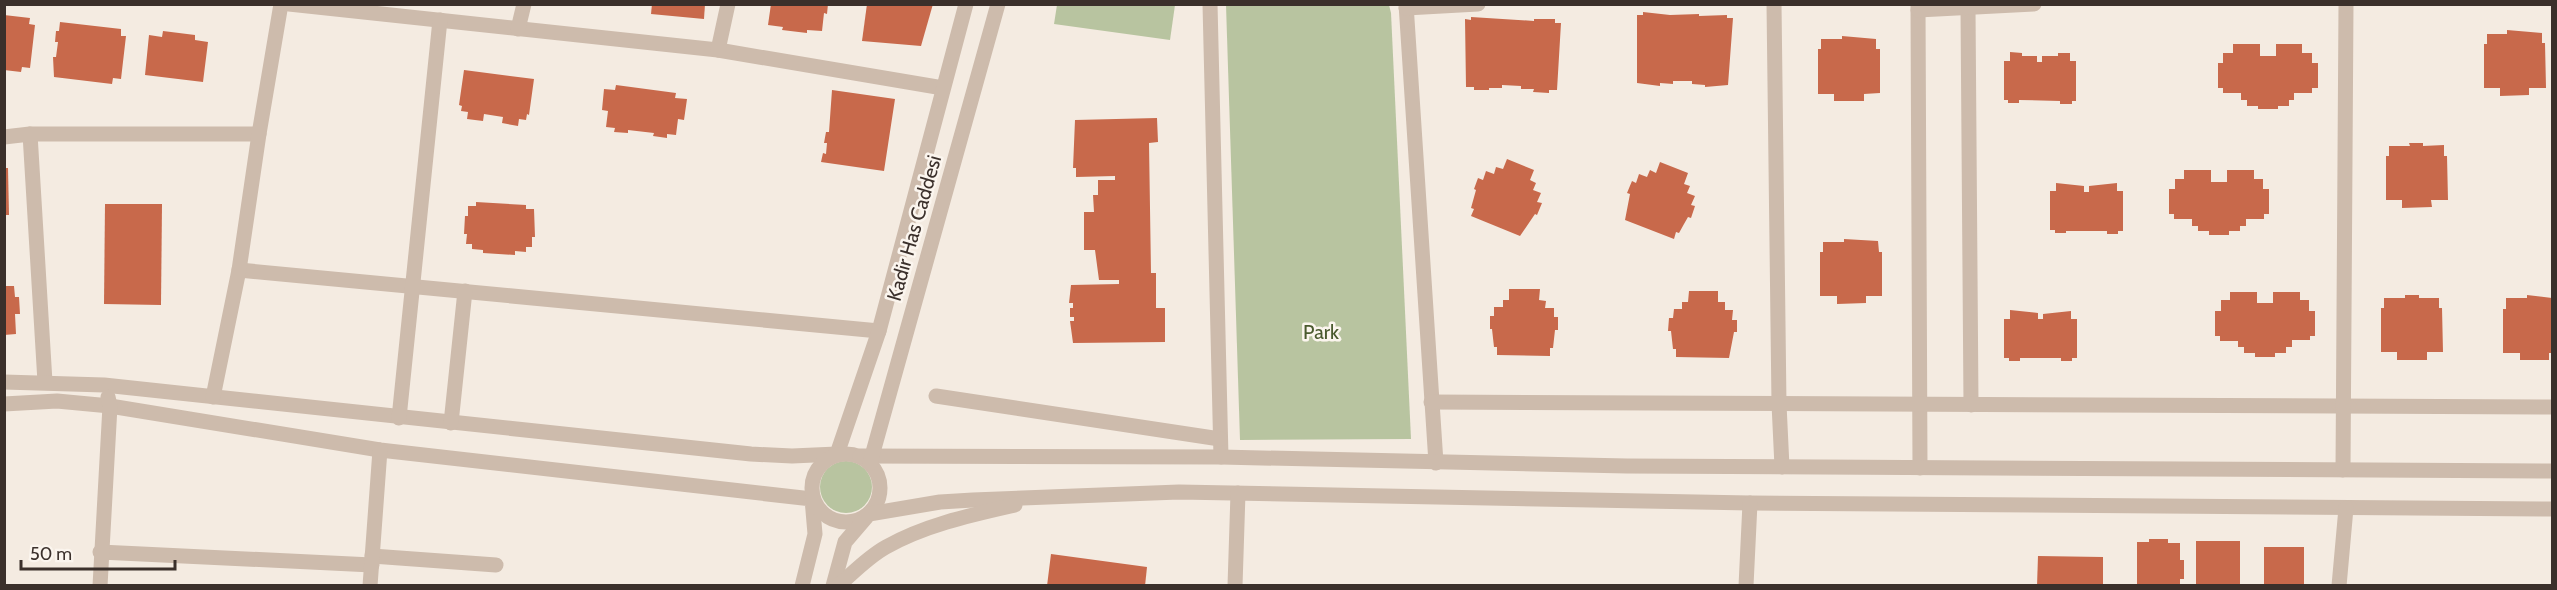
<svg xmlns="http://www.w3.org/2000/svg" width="2557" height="590" font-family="Cabin,sans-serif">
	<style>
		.green { fill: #b8c4a0 }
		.building { fill: #c8694b }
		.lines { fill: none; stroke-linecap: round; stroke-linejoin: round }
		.minor { stroke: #cdbbac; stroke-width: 15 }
		.labels { text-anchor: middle; stroke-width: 5; stroke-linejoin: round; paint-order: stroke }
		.street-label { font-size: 20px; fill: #3b302b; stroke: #fbf5ee }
		.park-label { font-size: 20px; fill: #4a5a2e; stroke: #fbf5ee }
	</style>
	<rect width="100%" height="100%" fill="#f4ebe1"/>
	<!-- green -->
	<g class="green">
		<path d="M1057,5H1175L1170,40L1054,24Z"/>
		<path d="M1226,5H1389L1391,13L1411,439L1240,440Z"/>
		<circle cx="846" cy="487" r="26"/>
	</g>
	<!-- building -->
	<g class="building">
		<path d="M652,4H705L704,19L651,14Z"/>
		<path d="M771,4H828L827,14L824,13L822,31L807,30V33L782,30L783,27L768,25Z"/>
		<path d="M867,4H933L921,46L862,41Z"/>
		<path d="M1643,12L1670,15L1699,14V16L1727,15V18H1733L1728,85L1705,87V85L1692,84V81H1673V84L1660,83V86L1637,83V15H1643Z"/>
		<path d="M4,15L30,18L29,24L35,25L30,68L22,67L21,72L4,70Z"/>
		<path d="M1471,17L1534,21V19H1555V23H1561L1557,90H1549V93L1533,92L1534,89H1521V86L1502,85V88H1489V90H1474V87H1466L1465,19L1471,20Z"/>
		<path d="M60,22L121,29V36H126L121,79L113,78L112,84L54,77L53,57H56L58,42H55L56,31H59Z"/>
		<path d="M2507,30L2542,33V43H2545L2546,88H2529V95L2500,96V88H2484V44H2487V34H2507Z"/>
		<path d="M163,31L195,35V40L208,42L203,82L145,75L149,35L162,37Z"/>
		<path d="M1842,36L1876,39V49H1880V93L1864,94V101H1834V94H1818V49H1821V39H1842Z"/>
		<path d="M2233,44H2260V56H2276V44H2302V53H2312V63H2318V88H2312V93H2294V100H2289V106H2278V109H2258V106H2247V100H2241V93H2223V88H2218V63H2223V53H2233Z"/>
		<path d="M2010,52L2022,53V56H2037V62H2042V56H2058V53H2070V61H2076V101H2072V104H2060V101L2019,100V103H2008V100H2004V61H2010Z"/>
		<path d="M464,70L534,79L529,115L527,114L526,120L519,119L518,126L502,123L503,117L484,114L483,121L467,119L468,112L461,111L462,106L459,105Z"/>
		<path d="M616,85L676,93L675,98L687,99L684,120L678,119L676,135L667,134V138L653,136L654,133L628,130V133L614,132L615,128L606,127L608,111L602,110L604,89L615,90Z"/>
		<path d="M832,90L895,99L884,171L821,162L823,153L826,154L827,143H824L826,132H829Z"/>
		<path d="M1157,118L1158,142L1149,143L1151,273H1156V308H1165V342L1073,343L1070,321H1074V317H1070V308H1073V303H1069L1071,285L1119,284V280H1099L1095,250H1084V212H1094L1093,195H1098V180H1115V176L1076,177V168H1073L1075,120Z"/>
		<path d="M2409,143H2423V146L2444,145V156H2447L2448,200H2431L2432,207L2402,208V200H2386V156H2389V146H2410Z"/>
		<path d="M1507,159L1534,170L1530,180L1536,183L1533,190L1541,193L1537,202L1542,203L1537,215L1535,214L1520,236L1471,216L1474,209L1471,208L1476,190L1474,189L1478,178L1483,180L1486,171L1494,174L1496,167L1503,169Z"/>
		<path d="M1660,162L1688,173L1684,184L1690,186L1687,193L1695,196L1691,205L1695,206L1691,218L1688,217L1684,224L1679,233L1676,232L1674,239L1625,220L1630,194L1627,193L1632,181L1636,183L1639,174L1647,177L1650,170L1656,173Z"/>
		<path d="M4,168H8L9,215H4Z"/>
		<path d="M2184,170H2211V182H2227V170H2254V179H2263V189H2269V214H2264V219H2246V226H2240V231H2229V235H2209V231H2198V226H2192V219H2174V214H2169V189H2175V179H2184Z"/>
		<path d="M2056,183L2084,186V192H2089V186L2117,183V191H2123V231H2118V234H2107V231H2066V233H2055V230H2050V191H2056Z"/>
		<path d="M476,202L526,205V209H534L535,237H532V247H526V252L515,251V255L483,253V250L472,249V244H466L467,234H464L465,216H468V206H476Z"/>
		<path d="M105,204H162L161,305L104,304Z"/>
		<path d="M1844,239L1878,241L1879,252H1882V296H1866V303L1837,304V296H1820V252H1823V242H1844Z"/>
		<path d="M4,286H14L15,297H19L20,314H15L16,334L4,335Z"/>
		<path d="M1509,289H1540L1539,300L1546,301L1545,308H1554V317H1558V330H1555L1553,348H1550V356L1497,355V347H1494L1492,329H1490V316H1494V307H1503V300H1509Z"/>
		<path d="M1689,291H1718V302H1725V310H1733L1732,320H1737V332H1734L1729,358L1676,357V349H1673L1671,331H1668L1669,318H1673L1674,309H1682V302H1688Z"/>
		<path d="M2230,292H2257V303H2273V292H2300V300H2309V311H2315V336H2310V340H2292V347H2286V353H2275V357H2255V353H2244V347H2238V341H2220V336H2215V311H2221V300H2230Z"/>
		<path d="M2405,295H2419V298H2439V308H2442L2443,352H2427V360H2397V352H2381V308H2384V298H2405Z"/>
		<path d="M2527,295L2552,298V353H2549V360H2520V353H2503V309H2506V298H2527Z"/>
		<path d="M2010,310L2038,313V319H2043V314L2071,311V319H2077V358H2072V361H2061V358H2020V361H2009V358H2004V319H2010Z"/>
		<path d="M2149,539H2168V543H2180V560H2184V579H2180V586H2137V542H2149Z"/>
		<rect x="2196" y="541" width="44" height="45"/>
		<rect x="2264" y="547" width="40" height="39"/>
		<path d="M1051,554L1147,567L1145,586H1047Z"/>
		<path d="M2038,556L2103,557V586H2037Z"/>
	</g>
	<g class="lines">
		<!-- minor -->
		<g class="minor">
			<path d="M289,4L718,50L943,88"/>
			<path d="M1210,4L1221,457"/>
			<path d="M1406,4L1436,463"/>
			<path d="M1774,4L1779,404L1782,467"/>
			<path d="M1918,4L1920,468"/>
			<path d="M1406,8L1478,4"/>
			<path d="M1968,8L1971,405"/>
			<path d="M1918,10L2034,4"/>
			<path d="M518,29L524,4"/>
			<path d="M718,50L728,4"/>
			<path d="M30,134L45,382"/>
			<path d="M4,137L30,134H259"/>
			<path d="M239,270L879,331"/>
			<path d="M4,382L104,385L751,454L792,456L837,454L879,331L966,4"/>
			<path d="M936,396L1220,439"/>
			<path d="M213,397L239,270L259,134L281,4"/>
			<path d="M1431,402L2552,407"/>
			<path d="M4,404L57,401L110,406L380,450L812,499L815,534L802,586"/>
			<path d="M399,418L440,20"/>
			<path d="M451,423L465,291"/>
			<circle cx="846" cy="488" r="34"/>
			<path d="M860,456L1221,457L1627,466L2552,471"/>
			<path d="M870,463L998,4"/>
			<path d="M2343,470L2346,4"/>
			<path d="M100,552L372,565"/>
			<path d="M372,556L496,565"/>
			<path d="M100,586L110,406L108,397"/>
			<path d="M370,586L380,450"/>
			<path d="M833,586L845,542L869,514L940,502L973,500L1179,492L1750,503L2552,509"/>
			<path d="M838,586C854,572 868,557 886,547C925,525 971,515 1015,505"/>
			<path d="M1235,586L1238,493"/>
			<path d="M1746,586L1750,503"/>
			<path d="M2339,586L2346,508"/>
		</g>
	</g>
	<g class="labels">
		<!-- street labels -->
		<g class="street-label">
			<text transform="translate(914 228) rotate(-74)" y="7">Kadir Has Caddesi</text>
		</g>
		<!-- park labels -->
		<g class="park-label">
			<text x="1321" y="339">Park</text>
		</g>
	</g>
	<!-- border -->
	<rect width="2557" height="590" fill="none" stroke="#3b302b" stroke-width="12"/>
	<!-- scale -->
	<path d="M21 560v9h154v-9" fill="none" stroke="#3b302b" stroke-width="3"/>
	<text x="30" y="560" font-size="18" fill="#3b302b" stroke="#fbf5ee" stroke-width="4.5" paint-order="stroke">50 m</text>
</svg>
